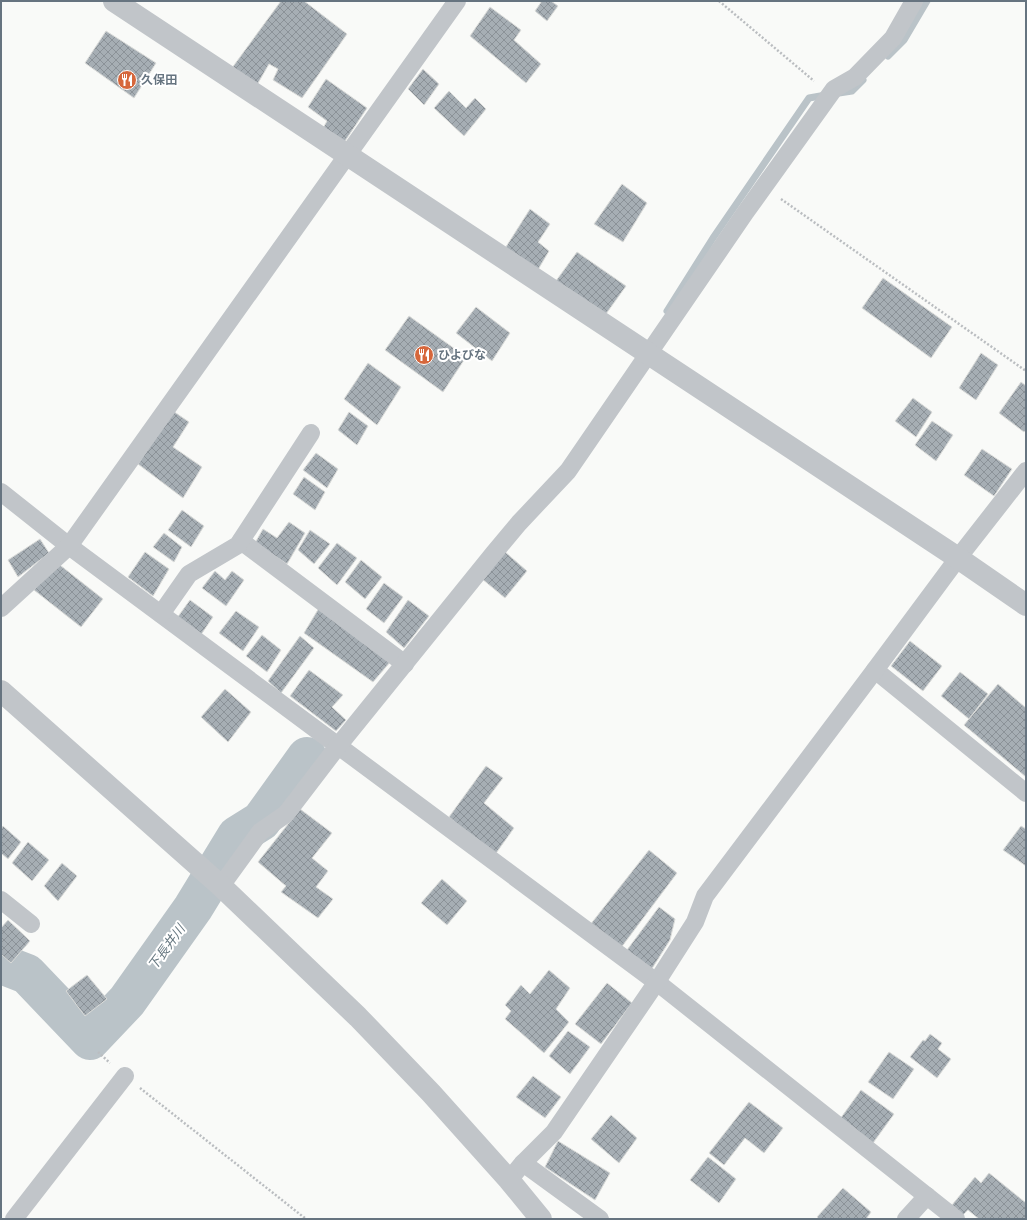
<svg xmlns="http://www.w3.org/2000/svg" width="1027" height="1220" font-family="Arial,'Noto Sans JP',sans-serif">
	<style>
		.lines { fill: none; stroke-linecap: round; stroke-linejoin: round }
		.stream { stroke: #bac3c8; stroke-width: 7 }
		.river { stroke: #bac3c8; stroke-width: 40 }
		.building { fill: url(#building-cross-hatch); stroke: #dbdcda }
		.path { stroke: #babdc0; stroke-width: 2.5; stroke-dasharray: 2 2; stroke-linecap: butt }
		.minor { stroke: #c1c5c9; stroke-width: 18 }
		.tertiary { stroke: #c1c5c9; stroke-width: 22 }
		.labels { text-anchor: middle; stroke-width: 4; stroke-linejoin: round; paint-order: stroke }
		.poi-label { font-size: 12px; font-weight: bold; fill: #667480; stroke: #fff; text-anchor: start }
		.water-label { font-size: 13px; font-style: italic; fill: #677881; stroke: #fff }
	</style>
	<defs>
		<pattern id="building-cross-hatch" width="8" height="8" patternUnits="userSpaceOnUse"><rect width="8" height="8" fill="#a6aeb4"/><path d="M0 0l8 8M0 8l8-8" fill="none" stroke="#8b9298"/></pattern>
	</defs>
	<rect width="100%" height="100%" fill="#f9faf8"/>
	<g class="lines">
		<!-- stream -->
		<g class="stream">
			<path d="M888,56L904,40L927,1"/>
			<path d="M839,93L852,91L863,80"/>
			<path d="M667,311L713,238L809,98L826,95"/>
		</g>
		<!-- river -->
		<path class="river" d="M1,964L27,974L90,1040L127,1001L193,908L237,836L261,821L307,757"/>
	</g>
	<!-- building -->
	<g class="building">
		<path d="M281,1H304L347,34L302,98L273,80L278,69L269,64L254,90L229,72Z"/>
		<path d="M542,1H551L558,6L547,21L535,11Z"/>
		<path d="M490,7L521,30L514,40L541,64L526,83L470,36Z"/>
		<path d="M106,31L156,63L134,98L85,63Z"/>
		<path d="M423,69L439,84L424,105L408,89Z"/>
		<path d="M326,79L367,108L343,144L322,130L327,121L308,107Z"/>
		<path d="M449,91L466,108L475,98L486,109L464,136L434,108Z"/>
		<path d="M622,184L647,203L623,242L594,224Z"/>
		<path d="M530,209L550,224L538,242L549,251L536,273L504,250Z"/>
		<path d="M577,252L626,286L603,318L553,285Z"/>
		<path d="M883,278L952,327L931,358L862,308Z"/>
		<path d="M476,307L510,333L492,361L456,333Z"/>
		<path d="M409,316L466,357L443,392L385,350Z"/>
		<path d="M981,353L998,365L976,400L959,388Z"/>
		<path d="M368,363L401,387L377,425L344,399Z"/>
		<path d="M1021,382L1026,386V430L1024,432L999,413Z"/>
		<path d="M913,398L932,412L916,437L895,421Z"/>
		<path d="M173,411L189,422L173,447L202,467L183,498L138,464Z"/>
		<path d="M349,412L368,426L357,445L338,430Z"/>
		<path d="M932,421L953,435L936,461L915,445Z"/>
		<path d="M982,449L1012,469L994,496L964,475Z"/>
		<path d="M316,453L338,469L327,488L303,470Z"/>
		<path d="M304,477L325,492L315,510L293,494Z"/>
		<path d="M182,510L204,526L191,547L168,530Z"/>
		<path d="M289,522L305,533L287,564L255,543L263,529L277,538Z"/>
		<path d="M310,530L330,544L314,564L298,550Z"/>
		<path d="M164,533L182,547L174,562L153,547Z"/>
		<path d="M40,539L49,553L18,577L8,560Z"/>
		<path d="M337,543L357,558L337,585L318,568Z"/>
		<path d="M504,551L527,571L505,598L481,578Z"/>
		<path d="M145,552L169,569L153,596L128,577Z"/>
		<path d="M361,560L382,577L365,599L345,582Z"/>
		<path d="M56,562L103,599L81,627L34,590Z"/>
		<path d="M215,571L225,580L232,571L244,580L226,606L202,588Z"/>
		<path d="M384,583L403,597L384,623L366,609Z"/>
		<path d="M190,600L213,617L200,636L177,618Z"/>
		<path d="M408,600L429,616L404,648L386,632Z"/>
		<path d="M319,608L391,661L373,682L304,633Z"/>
		<path d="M236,611L259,627L243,651L219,633Z"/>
		<path d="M262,635L281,650L267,672L246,656Z"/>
		<path d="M300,636L314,648L281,693L268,681Z"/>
		<path d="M910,641L942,666L923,691L891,666Z"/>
		<path d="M309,670L343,695L332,707L346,720L336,731L290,696Z"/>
		<path d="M960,672L988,694L969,719L941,696Z"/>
		<path d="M998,684L1026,708V777L964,725Z"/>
		<path d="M225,689L251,712L228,742L201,717Z"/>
		<path d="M486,766L503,778L484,803L514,828L494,856L449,817Z"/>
		<path d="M300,809L332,833L312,858L328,871L316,887L333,899L318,918L281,892L286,886L258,862Z"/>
		<path d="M3,826L21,842L8,859L1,853V829Z"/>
		<path d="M1021,826L1026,829V866L1003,850Z"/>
		<path d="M28,842L49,860L32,881L12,863Z"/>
		<path d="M649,850L677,873L620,949L590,925Z"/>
		<path d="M62,863L77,876L58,901L44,886Z"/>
		<path d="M442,879L467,901L447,925L421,903Z"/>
		<path d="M659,907L675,919L670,940L651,970L627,950Z"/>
		<path d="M8,920L30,941L11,963L1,954V928Z"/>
		<path d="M549,970L570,988L556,1009L569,1022L544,1053L505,1019L511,1011L505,1005L521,985L530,994Z"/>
		<path d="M87,975L107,999L85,1016L66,991Z"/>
		<path d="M607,983L632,1003L601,1044L575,1024Z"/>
		<path d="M568,1031L590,1047L570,1074L549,1056Z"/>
		<path d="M930,1034L942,1043L938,1049L951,1059L937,1078L910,1057L923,1040L925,1041Z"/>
		<path d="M889,1052L914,1069L893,1099L868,1082Z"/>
		<path d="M533,1076L561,1097L545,1118L516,1097Z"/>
		<path d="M861,1090L894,1114L873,1143L840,1119Z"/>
		<path d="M749,1102L783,1128L764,1153L745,1138L724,1165L709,1153Z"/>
		<path d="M611,1115L637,1138L619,1163L591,1139Z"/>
		<path d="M558,1141L610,1173L595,1200L545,1167Z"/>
		<path d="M708,1157L736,1179L719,1203L690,1180Z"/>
		<path d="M989,1173L1026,1203V1219H979L968,1210L963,1215L952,1205L975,1177L981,1183Z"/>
		<path d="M843,1188L871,1212L866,1219H819L817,1217Z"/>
	</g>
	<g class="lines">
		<!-- path -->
		<g class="path">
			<path d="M719,1L814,81"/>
			<path d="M781,199L1026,371"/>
			<path d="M98,1052L110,1063"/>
			<path d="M140,1088L306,1219"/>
		</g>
		<!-- minor -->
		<g class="minor">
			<path d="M1,492L69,546L663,987L956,1219"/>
			<path d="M241,541L405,664"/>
			<path d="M1,608L69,546L457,1"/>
			<path d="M161,614L189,574L238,545L311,433"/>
			<path d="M875,670L1026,793"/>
			<path d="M221,886L260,832L286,814L338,746L494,553L519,523L568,471L745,213L834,89L855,77L893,38L914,1"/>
			<path d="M1,900L31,924"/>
			<path d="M523,1163L600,1219"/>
			<path d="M509,1180L523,1163L554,1132L656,983L695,922L705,896L875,670L958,558L1026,471"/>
			<path d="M14,1219L125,1076"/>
			<path d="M906,1219L927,1196"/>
		</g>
		<!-- tertiary -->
		<g class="tertiary">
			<path d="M114,1L958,558L1026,605"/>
			<path d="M1,691L221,886L358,1017L431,1093L509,1180L541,1219"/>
		</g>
	</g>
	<!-- icons -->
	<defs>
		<symbol id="restaurant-disc" viewBox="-11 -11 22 22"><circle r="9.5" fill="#d6673c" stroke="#fff"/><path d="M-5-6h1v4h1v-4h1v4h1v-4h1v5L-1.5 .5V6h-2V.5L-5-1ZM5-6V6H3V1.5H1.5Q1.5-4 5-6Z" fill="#fff"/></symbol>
	</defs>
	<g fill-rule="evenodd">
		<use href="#restaurant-disc" x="116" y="69" width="22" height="22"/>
		<use href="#restaurant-disc" x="413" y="344" width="22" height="22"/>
	</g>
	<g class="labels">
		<!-- poi labels -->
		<g class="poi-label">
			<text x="141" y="84">久保田</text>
			<text x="438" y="359">ひよびな</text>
		</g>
		<!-- water labels -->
		<g class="water-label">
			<text transform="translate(166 947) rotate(-54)" y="5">下長井川</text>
		</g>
	</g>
	<!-- border -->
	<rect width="1027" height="1220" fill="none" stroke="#667480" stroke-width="4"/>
</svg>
